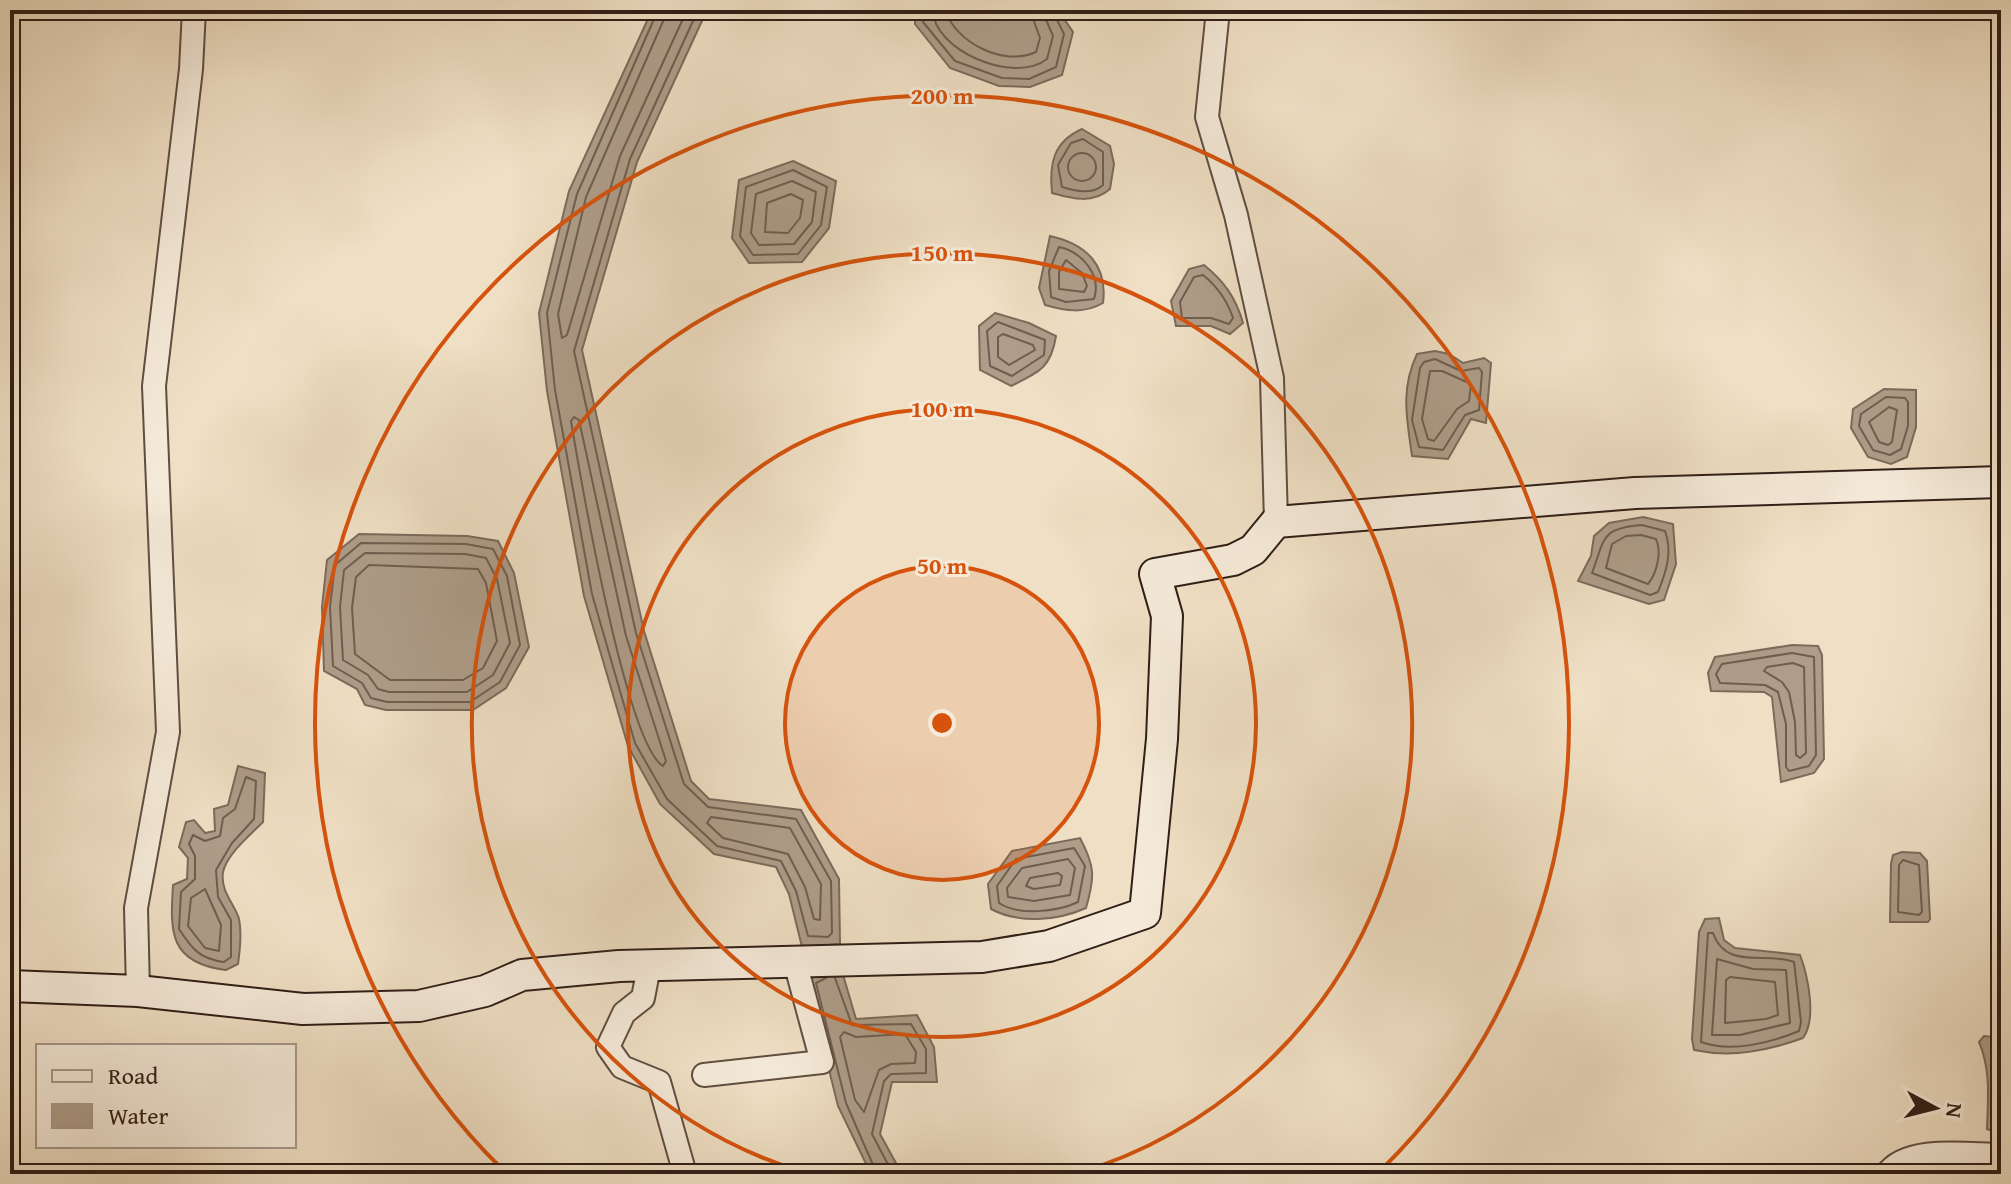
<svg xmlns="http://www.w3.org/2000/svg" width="2011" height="1184" font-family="'Gentium Book Plus',serif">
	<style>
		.water { fill: #ae9d89; stroke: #7c6a5b; stroke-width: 2 }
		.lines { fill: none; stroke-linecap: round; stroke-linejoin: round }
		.shore { stroke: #6f5e50; stroke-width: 2 }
		.street-casing { stroke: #604e42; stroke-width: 26 }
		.secondary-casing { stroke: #301e17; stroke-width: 34 }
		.street { stroke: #f5ead9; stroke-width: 22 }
		.secondary { stroke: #f5ead9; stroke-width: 30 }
		.ring { fill: none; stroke: #d6530d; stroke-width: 4 }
		.centre { fill: #d6530d; stroke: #f5ead9; stroke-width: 4 }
		.ring-label { font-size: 24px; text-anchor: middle; font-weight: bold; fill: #d6530d; stroke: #f5ead9; stroke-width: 6; stroke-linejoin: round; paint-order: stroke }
	</style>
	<rect width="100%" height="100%" fill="#efdfc4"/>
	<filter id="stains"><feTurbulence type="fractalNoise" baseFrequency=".0025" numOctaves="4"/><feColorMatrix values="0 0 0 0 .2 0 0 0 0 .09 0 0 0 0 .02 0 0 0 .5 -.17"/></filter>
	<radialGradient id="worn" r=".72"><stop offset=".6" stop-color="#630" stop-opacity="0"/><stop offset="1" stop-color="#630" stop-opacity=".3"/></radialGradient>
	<!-- water -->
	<g class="water">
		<path d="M652,10H707L637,162L582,350L644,631L691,781L709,799L801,810L839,879L840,944L802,947L789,894L776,867L714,854L660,804L628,746L584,596L547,391L539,313L569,191Z"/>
		<path d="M915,10H1058L1073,32L1062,75L1030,87L999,86L950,68L915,24Z"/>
		<path d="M1082,129L1110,146L1114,164L1110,189C1093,204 1073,199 1052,193C1049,164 1053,142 1082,129Z"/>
		<path d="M793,161L836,181L829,228L802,262L749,263L732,238L739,180Z"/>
		<path d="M1050,236C1086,244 1108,265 1103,303C1084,314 1066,311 1045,305L1039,288Z"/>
		<path d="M1204,265C1224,281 1236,298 1243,323L1230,334L1211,326H1176L1171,301L1189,269Z"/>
		<path d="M995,313L1029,323L1056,336C1051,368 1039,372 1011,386L980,370L979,326Z"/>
		<path d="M1435,351L1449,354L1463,363L1484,358L1491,363L1486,423L1471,419L1448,459L1412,456C1407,419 1400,390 1417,354Z"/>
		<path d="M1884,389L1916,390V427L1907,457L1891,464L1868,457L1851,428L1853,409Z"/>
		<path d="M1643,517L1673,524L1676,564L1664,600L1649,604L1578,581L1591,556L1594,536L1609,523Z"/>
		<path d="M359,534L467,536L498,541L514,573L529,647L506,688L473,710H386L365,705L357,689L324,671L322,607L327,560Z"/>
		<path d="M1792,645L1818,646L1822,655L1824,759L1814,773L1781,782L1772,697L1764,692L1711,691L1708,673L1715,657Z"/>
		<path d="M238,766L265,773L263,822C250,835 227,854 223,872C220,892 235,904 239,919C242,933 240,950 238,964L226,970C169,963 170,932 173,885L187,879L188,858L179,847L186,822L194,820L205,833L215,831L214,809L228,805Z"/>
		<path d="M1080,838C1095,866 1095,877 1086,908C1057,921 1019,924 991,909L988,884L1012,851Z"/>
		<path d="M1902,852L1920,853L1927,861L1930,919L1928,922H1890L1891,864L1893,855Z"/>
		<path d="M1719,918L1724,940L1735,948L1800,955C1808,976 1817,1019 1803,1038C1767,1051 1732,1058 1694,1050L1692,1039L1699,932L1705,919Z"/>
		<path d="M841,968L856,1019L917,1015L934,1047L937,1082H892L880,1134L902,1174H871L838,1106L805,973Z"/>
		<path d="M1984,1036L2001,1038V1134L1987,1129C1988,1098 1991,1070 1979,1042Z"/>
	</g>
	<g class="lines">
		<!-- shore -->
		<g class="shore">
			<path d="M658,10L577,194L547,313L555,390L592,594L635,743L667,799L717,846L781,861L796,891L808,936L828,937L832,933L831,881L796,819L708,807L684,784L636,633L574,351L630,159L698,10"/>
			<path d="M668,10L586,197L558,314L562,338L567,335L620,156L687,10"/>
			<path d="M923,10V22L955,61L1002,78L1029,79L1056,67L1064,34L1052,10"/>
			<path d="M933,10C933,50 1014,85 1047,59L1053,36L1042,10"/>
			<path d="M945,10C956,43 1004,67 1036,52L1040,38L1030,10"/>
			<path d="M1083,139L1103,152V185C1092,195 1075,191 1062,187L1058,165L1071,143Z"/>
			<circle cx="1082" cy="167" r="14"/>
			<path d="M793,170L827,187L821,225L798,254L753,255L740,236L746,187Z"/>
			<path d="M792,181L816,192L812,222L794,244L759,245L751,233L756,194Z"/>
			<path d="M791,194L803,200L800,218L788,233L765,232L767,203Z"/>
			<path d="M1059,247C1082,252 1102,275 1094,299L1066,302L1051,297L1049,271Z"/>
			<path d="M1066,260L1082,273L1087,286L1084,292L1059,289V272Z"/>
			<path d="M1203,275C1218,287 1227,300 1233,318L1229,324L1211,318H1182L1180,302L1194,277Z"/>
			<path d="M998,322L1045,340L1044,355L1012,376L990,366L987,331Z"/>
			<path d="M1003,334L1033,345L1035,350L1009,365L998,357V337Z"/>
			<path d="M1435,359L1461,371L1479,368L1482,372L1479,410L1465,415L1443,450L1419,447L1412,420L1420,368L1424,362Z"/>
			<path d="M1430,371H1442L1471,384L1469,401L1457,409L1434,441L1428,439L1422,419Z"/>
			<path d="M1886,397L1905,398L1908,402V426L1901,449L1890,455L1873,450L1859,426L1861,414Z"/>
			<path d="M1889,407L1897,410L1892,442L1888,445L1879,442L1869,422Z"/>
			<path d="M574,417L579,420L626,636L666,761L663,766C626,744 580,475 571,421Z"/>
			<path d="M1642,525L1665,531C1673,552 1666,572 1658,592L1650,595L1592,573C1605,539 1600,528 1642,525Z"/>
			<path d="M1641,535L1656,539C1662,552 1657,573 1648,584L1606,568L1612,544L1626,536Z"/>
			<path d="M361,543L466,544L493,549L507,576L520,645L500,682L470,702H387L371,698L362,683L333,666L330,607L335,565Z"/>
			<path d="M365,553L465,554L486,558L497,579L510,643L493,675L467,692H389L378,689L368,675L343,660L340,607L344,570Z"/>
			<path d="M369,565L478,569L486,583L497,641L483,668L463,680H390L355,654L352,608L356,577Z"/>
			<path d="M1792,653L1814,657L1816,755L1809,766L1789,771L1786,767V724L1778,692L1765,685L1720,683L1716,674L1722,664Z"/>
			<path d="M1793,663L1804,667L1806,753L1800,758L1796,755L1795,722L1789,692L1782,682L1764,671L1767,667Z"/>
			<path d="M246,777L256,781L254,819L232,843L216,870L218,897L231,920V957L224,962C200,959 192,949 179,929L181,892L195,879V856L189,844L193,835L205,841L220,836L223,818L235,809Z"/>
			<path d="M711,817L790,828L821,884L820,920L814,919L805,887L788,854L723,838L707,823Z"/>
			<path d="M1074,848L1085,866L1078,902C1057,912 1019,916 999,903L997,886L1016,859Z"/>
			<path d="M1068,859L1075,868L1070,895L1034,901L1008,897L1007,888L1022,868Z"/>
			<path d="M1903,860L1919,865L1922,912L1919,915L1898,912L1899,865Z"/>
			<path d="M1058,873L1062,876L1060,885L1034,889L1026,886L1030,878Z"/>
			<path d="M205,889L221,925L219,951L205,948L188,926L191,898Z"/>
			<path d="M1708,933H1713C1726,971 1767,951 1794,962L1801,1022L1799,1031C1770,1043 1731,1053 1701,1042Z"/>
			<path d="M1717,959L1753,969L1786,970L1790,1023L1740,1035H1712Z"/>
			<path d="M1730,977L1775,982L1778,1015L1766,1019L1725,1023L1726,980Z"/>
			<path d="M826,978L816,983L846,1103L877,1174"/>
			<path d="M835,978L852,1025L911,1024L926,1049V1073L891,1074L884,1081L872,1134L893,1174"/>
			<path d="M844,1032L856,1037L905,1034L916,1052L915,1063L891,1064L879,1070L864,1112L855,1100L840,1037Z"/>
			<path d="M2001,1045L1991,1049L1996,1078L1995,1122L2001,1126"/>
		</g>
		<defs>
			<g id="street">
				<path d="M1218,10L1207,117L1236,215L1272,378L1276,522"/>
				<path d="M642,966L647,977L643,998L624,1013L608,1047L622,1067L659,1082L685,1174"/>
				<path d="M138,991L136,908L168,732L154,386L191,69L194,10"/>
				<path d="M704,1075L822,1062L795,962"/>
				<path d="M1887,1174C1907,1145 1969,1155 2001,1155"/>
			</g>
			<path id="secondary" d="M10,986L138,991L303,1009L419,1006L485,991L522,975L619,966L982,957L1049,946L1145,913L1162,739L1167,616L1155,574L1233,560L1253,550L1276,522L1635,493L2001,482"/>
		</defs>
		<!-- street casing -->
		<use href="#street" class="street-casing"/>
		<!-- secondary casing -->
		<use href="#secondary" class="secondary-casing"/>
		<!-- street -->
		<use href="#street" class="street"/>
		<!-- secondary -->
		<use href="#secondary" class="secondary"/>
	</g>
	<!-- distance rings -->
	<circle cx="942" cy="723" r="157" fill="#d6530d" fill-opacity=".12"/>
	<g class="ring">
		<circle cx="942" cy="723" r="157"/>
		<circle cx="942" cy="723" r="314"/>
		<path d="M809 1174A470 470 0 1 1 1075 1174"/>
		<path d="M503 1170A627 627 0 1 1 1381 1170"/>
	</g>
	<circle cx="942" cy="723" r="12" class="centre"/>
	<g class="ring-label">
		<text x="942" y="104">200 m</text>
		<text x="942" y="261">150 m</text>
		<text x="942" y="417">100 m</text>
		<text x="942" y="574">50 m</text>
	</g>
	<!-- margin -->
	<rect width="2011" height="1184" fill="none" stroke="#efdfc4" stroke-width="40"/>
	<rect x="12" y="12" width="1987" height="1160" fill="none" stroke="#301e17" stroke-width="4"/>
	<rect x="20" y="20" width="1971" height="1144" fill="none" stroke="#301e17" stroke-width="2"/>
	<!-- legend -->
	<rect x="36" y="1044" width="260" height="104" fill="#f5ead9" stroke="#a6988b" stroke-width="2"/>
	<rect x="52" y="1070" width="40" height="12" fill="#f5ead9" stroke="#a6988b" stroke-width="2"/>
	<text x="108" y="1084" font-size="24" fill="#301e17">Road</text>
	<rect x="52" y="1104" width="40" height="24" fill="#ae9d89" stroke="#a6988b" stroke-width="2"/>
	<text x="108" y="1124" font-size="24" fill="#301e17">Water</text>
	<!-- north arrow -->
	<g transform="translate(1935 1108) rotate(97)" stroke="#f5ead9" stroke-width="6" paint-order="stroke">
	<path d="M0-6L14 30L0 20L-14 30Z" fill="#301e17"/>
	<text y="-12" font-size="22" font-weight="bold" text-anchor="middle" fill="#301e17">N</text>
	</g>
	<rect width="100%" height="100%" filter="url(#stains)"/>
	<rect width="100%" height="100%" fill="url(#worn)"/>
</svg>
